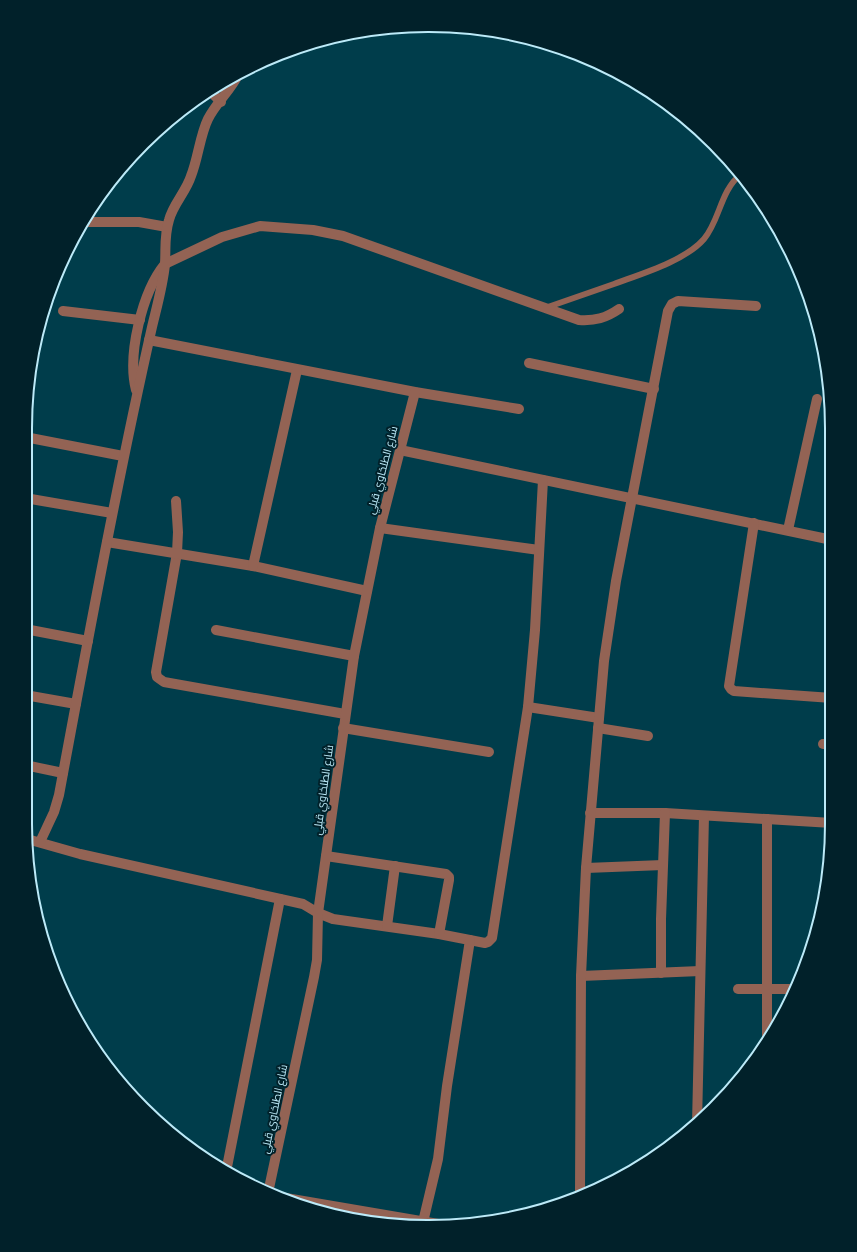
<svg xmlns="http://www.w3.org/2000/svg" width="857" height="1252" font-family="'Titillium Web',Cairo,sans-serif">
	<style>
		.lines { fill: none; stroke-linecap: round; stroke-linejoin: round }
		.service { stroke: #936354; stroke-width: 6 }
		.minor { stroke: #936354; stroke-width: 10 }
		.tertiary { stroke: #936354; stroke-width: 10 }
		.labels { text-anchor: middle; stroke-width: 4; stroke-linejoin: round; paint-order: stroke }
		.street-label { font-size: 11px; fill: #bceaf8; stroke: #01212a }
		.rim { fill: none; stroke: #bceaf8; stroke-width: 2 }
	</style>
	<rect width="100%" height="100%" fill="#003d4b"/>
	<g class="lines">
		<!-- service -->
		<path class="service" d="M545,308C568,300 591,292 614,284C641,274 685,261 704,239C720,220 720,191 741,174"/>
		<!-- minor -->
		<g class="minor">
			<path d="M209,90L221,102"/>
			<path d="M83,222H139L167,227"/>
			<path d="M63,311L140,320"/>
			<path d="M149,340L415,392L519,409"/>
			<path d="M529,363L654,389"/>
			<path d="M136,390C127,355 142,292 165,264L222,237L260,226L313,230L343,236L579,320C595,321 606,318 619,309"/>
			<path d="M25,437L123,456"/>
			<path d="M400,450L832,540"/>
			<path d="M25,498L112,513"/>
			<path d="M176,501L178,532L177,553L156,672L157,677L164,682L345,714"/>
			<path d="M754,523L729,686L731,689L734,691L832,698"/>
			<path d="M380,528L539,550"/>
			<path d="M788,530L817,399"/>
			<path d="M107,542L253,566L367,591"/>
			<path d="M253,566L297,370"/>
			<path d="M25,629L88,641"/>
			<path d="M216,630L354,656"/>
			<path d="M25,695L76,704"/>
			<path d="M528,707L599,718"/>
			<path d="M343,728L489,752"/>
			<path d="M598,728L648,736"/>
			<path d="M823,744H832"/>
			<path d="M25,765L63,773"/>
			<path d="M590,813H665L832,823"/>
			<path d="M27,839L80,854L303,904L318,913L333,919L439,934L485,943L488,942L492,938L528,707L535,630L543,480"/>
			<path d="M40,842L54,812L59,795C88,639 117,482 152,327C157,306 163,285 165,264C166,248 164,236 169,220C173,204 186,192 191,176C198,159 200,135 208,119C216,103 230,91 238,75"/>
			<path d="M326,856L446,874L449,877V880L439,934"/>
			<path d="M586,868L663,865"/>
			<path d="M387,926L395,866"/>
			<path d="M661,973V919L665,813"/>
			<path d="M581,976L700,971"/>
			<path d="M738,989H795"/>
			<path d="M767,1042V819"/>
			<path d="M697,1124L704,816"/>
			<path d="M226,1172L280,899"/>
			<path d="M268,1193L314,977L317,960L318,913L354,656L380,528L415,392"/>
			<path d="M580,1194L581,976L586,868L604,661L616,581L668,311L672,304L678,301L756,306"/>
			<path d="M423,1222L438,1159L447,1086L470,940"/>
		</g>
		<!-- tertiary -->
		<path class="tertiary" d="M274,1196L444,1225"/>
	</g>
	<g class="labels">
		<!-- street labels -->
		<g class="street-label">
			<text transform="translate(382 470) rotate(-75)" y="4">شارع الطلخاوي قبلي</text>
			<text transform="translate(323 790) rotate(-82)" y="4">شارع الطلخاوي قبلي</text>
			<text transform="translate(274 1109) rotate(-78)" y="4">شارع الطلخاوي قبلي</text>
		</g>
	</g>
	<!-- crop -->
	<path d="M0 0H857V1252H0ZM428 32H429A396 396 0 0 1 825 428V824A396 396 0 0 1 429 1220H428A396 396 0 0 1 32 824V428A396 396 0 0 1 428 32Z" fill="#01212a" fill-rule="evenodd"/>
	<path class="rim" d="M428 32H429A396 396 0 0 1 825 428V824A396 396 0 0 1 429 1220H428A396 396 0 0 1 32 824V428A396 396 0 0 1 428 32Z"/>
</svg>
